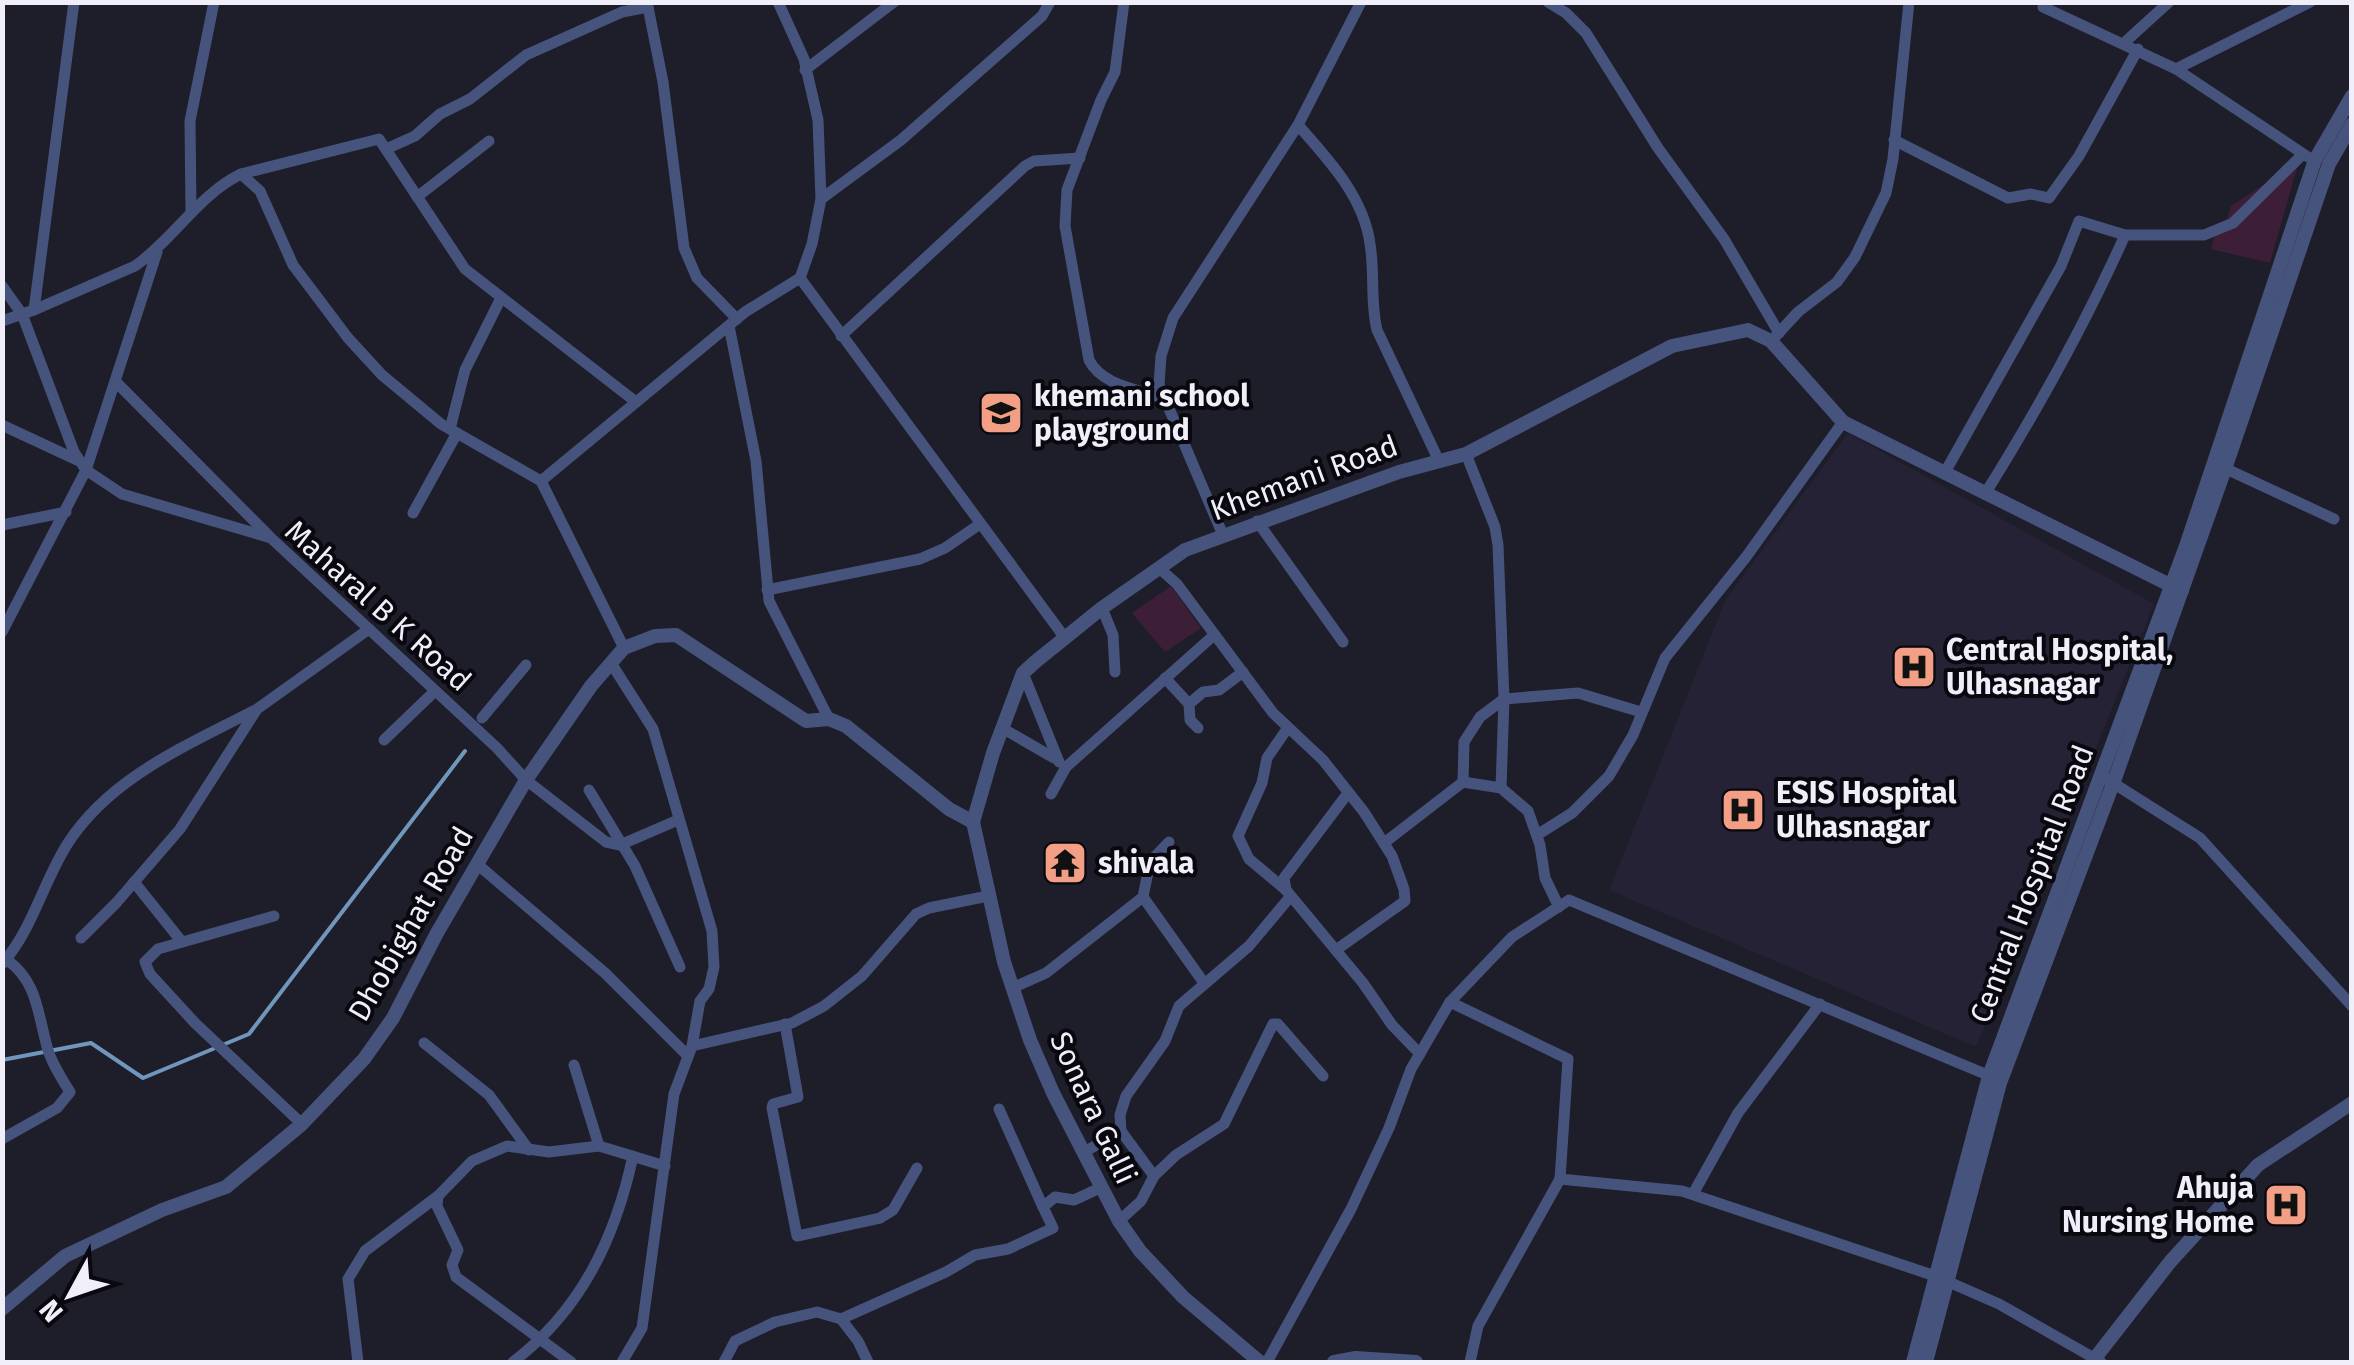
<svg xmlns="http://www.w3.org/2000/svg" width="2354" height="1365" font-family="'Fira Sans',sans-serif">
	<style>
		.built { fill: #252236 }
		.green { fill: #3c1f37 }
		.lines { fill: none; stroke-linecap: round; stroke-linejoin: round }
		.stream { stroke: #7196bb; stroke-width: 4 }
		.minor { stroke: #46547d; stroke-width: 11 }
		.tertiary { stroke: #46547d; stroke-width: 14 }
		.labels { text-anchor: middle; stroke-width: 8; stroke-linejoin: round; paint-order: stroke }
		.poi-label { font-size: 30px; font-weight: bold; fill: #f0eff9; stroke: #09080e; text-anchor: start }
		.street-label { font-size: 30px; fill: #f0eff9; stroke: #09080e }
	</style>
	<rect width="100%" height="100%" fill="#1e1d2a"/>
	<!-- built -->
	<path class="built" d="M1848,433L2154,604L1976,1047L1609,890L1726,599Z"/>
	<!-- green -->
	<g class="green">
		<path d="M2297,168L2270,263L2211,249L2217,226L2225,227L2231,206L2275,177Z"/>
		<path d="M1171,586L1201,628L1165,652L1132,613Z"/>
	</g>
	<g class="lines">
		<!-- stream -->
		<path class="stream" d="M2,1060L91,1043L143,1078L249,1034L465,751"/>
		<!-- minor -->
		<g class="minor">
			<path d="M647,2L663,82L684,248L697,278L737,319"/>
			<path d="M778,2L804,59L818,120L821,199L812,244L800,278L1065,638"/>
			<path d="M1124,2L1115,72L1101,100L1067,190L1065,226L1089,360C1102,386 1139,389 1165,399"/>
			<path d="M1548,2L1566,13L1586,33L1658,148L1724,239L1779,333"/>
			<path d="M2043,7L2176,69L2308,157"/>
			<path d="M2124,43L2169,2"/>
			<path d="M2176,69L2310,2"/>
			<path d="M805,70L894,2"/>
			<path d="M1298,125C1328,159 1364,197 1370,244C1375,273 1370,302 1377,330L1439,461"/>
			<path d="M1894,140L2008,198L2031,194L2049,198L2079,156L2138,49"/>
			<path d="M386,149L415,136L440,114L470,99L526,55L622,12L648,7"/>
			<path d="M241,174L260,191L293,265L348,338L382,375L441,424L541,481"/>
			<path d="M417,197L489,141"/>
			<path d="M821,199L901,140L1042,16L1050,2"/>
			<path d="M191,212L190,121L214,2"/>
			<path d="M2,286L22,314L74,452L86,470L122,494L271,538L497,748L526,780L606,842L620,845L678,820"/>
			<path d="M34,310L74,2"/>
			<path d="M2,321L34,310L135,266C174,239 198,195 241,174L379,139L465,269L636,402"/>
			<path d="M729,326L756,461L769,601L829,719"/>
			<path d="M841,336L1025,166L1034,161L1080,158"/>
			<path d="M1774,338L1798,312L1837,282L1855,257L1886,193L1893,159L1909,2"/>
			<path d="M117,383L269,536"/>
			<path d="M2,425L77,460"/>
			<path d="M450,429L465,370L501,298"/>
			<path d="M1466,454L1495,527L1498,545L1504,699L1501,788"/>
			<path d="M2220,466L2334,519"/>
			<path d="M1944,474L2061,266L2079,221L2125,235H2204L2233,223L2303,154"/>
			<path d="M1985,494C2038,409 2084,327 2125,235"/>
			<path d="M413,513L457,433"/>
			<path d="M1257,521L1343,642"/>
			<path d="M2,525L66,512"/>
			<path d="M1223,535L1159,385L1161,356L1173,318L1298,125L1361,2"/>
			<path d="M1159,568L1177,584L1273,713L1323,760L1364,812L1392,856L1404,889L1405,901L1336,950"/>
			<path d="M767,590L920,559L945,548L980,524"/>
			<path d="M1102,608L1113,635L1115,672"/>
			<path d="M2,632L86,470L157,252"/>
			<path d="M624,648L541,481L745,312L800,278"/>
			<path d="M611,663L653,729L712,931L714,967L709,989L700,1001L692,1046L674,1094L642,1328L622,1362"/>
			<path d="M1023,673L1059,762"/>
			<path d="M1165,678L1189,704"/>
			<path d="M482,718L526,665"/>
			<path d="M1002,728L1054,758"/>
			<path d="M1198,728L1190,720L1189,704L1203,692L1219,690L1243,672"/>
			<path d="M1287,729L1267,758L1262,783L1238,836L1249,859L1286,890L1363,983L1392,1025L1420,1054"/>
			<path d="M384,740L435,691"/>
			<path d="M2102,776L2200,838L2352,1006"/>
			<path d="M1463,782L1464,742L1480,717L1504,699L1578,693L1641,712"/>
			<path d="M589,790L635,866L680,967"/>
			<path d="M1051,794L1066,767L1213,636"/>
			<path d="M1537,835L1572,813L1609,776L1633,735L1665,658L1746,557L1843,422"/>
			<path d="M1384,843L1463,782L1501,788L1528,811L1540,845L1545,878L1559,907"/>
			<path d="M477,864L605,973L688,1056"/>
			<path d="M134,882L182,942"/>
			<path d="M1286,890L1284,878L1348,793"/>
			<path d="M1143,897L1204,983"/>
			<path d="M274,916L158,949L145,962L150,974L195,1023L302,1124"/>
			<path d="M81,938L117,902L180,829L257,709L369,629"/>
			<path d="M2,964C33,929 43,882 68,843C111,777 186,746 253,711"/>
			<path d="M1012,988L1046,973L1143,897L1150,862L1169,842"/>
			<path d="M1450,1002L1568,1059L1560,1179L1682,1191L1935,1276L1999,1304L2101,1362"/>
			<path d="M785,1024L798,1097L773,1104L772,1108L797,1236L880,1218L893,1210L917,1168"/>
			<path d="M424,1043L489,1095L529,1150"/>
			<path d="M692,1046L792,1023L824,1006L862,976L916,914L929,908L988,896"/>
			<path d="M574,1065L599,1146"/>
			<path d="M999,1109L1043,1207"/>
			<path d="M2,1139L57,1108L70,1092C62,1079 52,1064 48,1050C38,1017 38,981 7,960"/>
			<path d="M1086,1151L1121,1131"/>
			<path d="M1154,1176L1121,1131L1120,1115L1126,1096L1165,1041L1179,1006L1249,946L1290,897"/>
			<path d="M1693,1194L1738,1113L1820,1004"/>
			<path d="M1119,1221L1141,1201L1154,1176L1176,1155L1224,1124L1273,1024H1278L1323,1076"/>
			<path d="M841,1319L858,1341L868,1362"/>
			<path d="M358,1362L348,1279L365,1251L438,1196"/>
			<path d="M513,1362C581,1310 615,1239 633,1156"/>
			<path d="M571,1362L456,1277L452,1265L458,1250L437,1206L438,1196L472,1161L507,1146L549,1152L599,1146L665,1166"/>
			<path d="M724,1362L735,1341L775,1322L817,1312L841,1319L946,1272L975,1255L1008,1249L1053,1228L1043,1207L1055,1197L1074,1200L1100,1188"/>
			<path d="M1267,1362L1351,1209L1389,1128L1411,1069L1450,1002L1512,937L1569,900L1997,1079"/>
			<path d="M1470,1362L1478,1326L1560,1179"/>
		</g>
		<!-- tertiary -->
		<g class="tertiary">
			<path d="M2,1309L65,1256L162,1210L226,1187L302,1124L364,1059L393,1018L437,933L526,780L591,686L624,648L655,636L676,635L806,721L829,719L846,726L949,809L973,822"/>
			<path d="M1260,1362L1183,1297L1140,1251L1119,1221L1053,1093L1030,1040L1004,962L973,822L993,753L1023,673L1035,662L1102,608L1185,550L1399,472L1466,454L1672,346L1748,330L1771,341L1843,422L2182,591"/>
			<path d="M1334,1362L1356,1358L1416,1362"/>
			<path d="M1913,1362L1989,1076L2186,546L2315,160L2352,96"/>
			<path d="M1926,1362L2000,1083L2114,781L2225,469L2329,164L2352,124"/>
			<path d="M2092,1362L2170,1262L2258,1165L2352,1103"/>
		</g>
	</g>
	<!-- icons -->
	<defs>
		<symbol id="school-square" viewBox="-11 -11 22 22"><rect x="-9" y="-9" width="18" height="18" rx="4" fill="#f39f85" stroke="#09080e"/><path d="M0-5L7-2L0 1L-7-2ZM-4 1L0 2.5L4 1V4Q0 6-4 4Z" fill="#111"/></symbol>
		<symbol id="hospital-square" viewBox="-11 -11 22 22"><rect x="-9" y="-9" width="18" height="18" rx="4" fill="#f39f85" stroke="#09080e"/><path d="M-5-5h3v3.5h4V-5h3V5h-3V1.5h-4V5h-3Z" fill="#111"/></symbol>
		<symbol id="temple-square" viewBox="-11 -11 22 22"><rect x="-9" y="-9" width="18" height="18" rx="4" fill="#f39f85" stroke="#09080e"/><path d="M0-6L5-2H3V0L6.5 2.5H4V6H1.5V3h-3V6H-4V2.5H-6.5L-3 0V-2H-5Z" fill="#111"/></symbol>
	</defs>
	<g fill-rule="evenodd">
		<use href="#school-square" x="976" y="388" width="50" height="50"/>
		<use href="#hospital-square" x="1889" y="642" width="50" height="50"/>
		<use href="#hospital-square" x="1718" y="785" width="50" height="50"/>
		<use href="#temple-square" x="1040" y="838" width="50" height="50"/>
		<use href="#hospital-square" x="2261" y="1180" width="50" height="50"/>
	</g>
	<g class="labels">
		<!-- poi labels -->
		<g class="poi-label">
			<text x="1034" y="406">khemani school<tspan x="1034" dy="34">playground</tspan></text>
			<text x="1946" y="660">Central Hospital,<tspan x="1946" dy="34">Ulhasnagar</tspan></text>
			<text x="1776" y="803">ESIS Hospital<tspan x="1776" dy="34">Ulhasnagar</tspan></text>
			<text x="1098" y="873">shivala</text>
			<text x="2254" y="1198" text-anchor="end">Ahuja<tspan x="2254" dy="34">Nursing Home</tspan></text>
		</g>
		<!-- street labels -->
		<g class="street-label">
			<text transform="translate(1304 478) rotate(-20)" y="10">Khemani Road</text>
			<text transform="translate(378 606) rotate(42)" y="10">Maharal B K Road</text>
			<text transform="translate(2032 884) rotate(-69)" y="10">Central Hospital Road</text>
			<text transform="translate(411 924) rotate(-60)" y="10">Dhobighat Road</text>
			<text transform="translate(1093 1108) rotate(65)" y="10">Sonara Galli</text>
		</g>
	</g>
	<!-- border -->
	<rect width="2354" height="1365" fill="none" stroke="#f0eff9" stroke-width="10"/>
	<!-- north arrow -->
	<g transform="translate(70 1295) rotate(230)" stroke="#09080e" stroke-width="8" paint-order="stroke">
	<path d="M0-8L18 38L0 25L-18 38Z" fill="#f0eff9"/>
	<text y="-15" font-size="28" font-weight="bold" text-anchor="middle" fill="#f0eff9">N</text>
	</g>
</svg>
